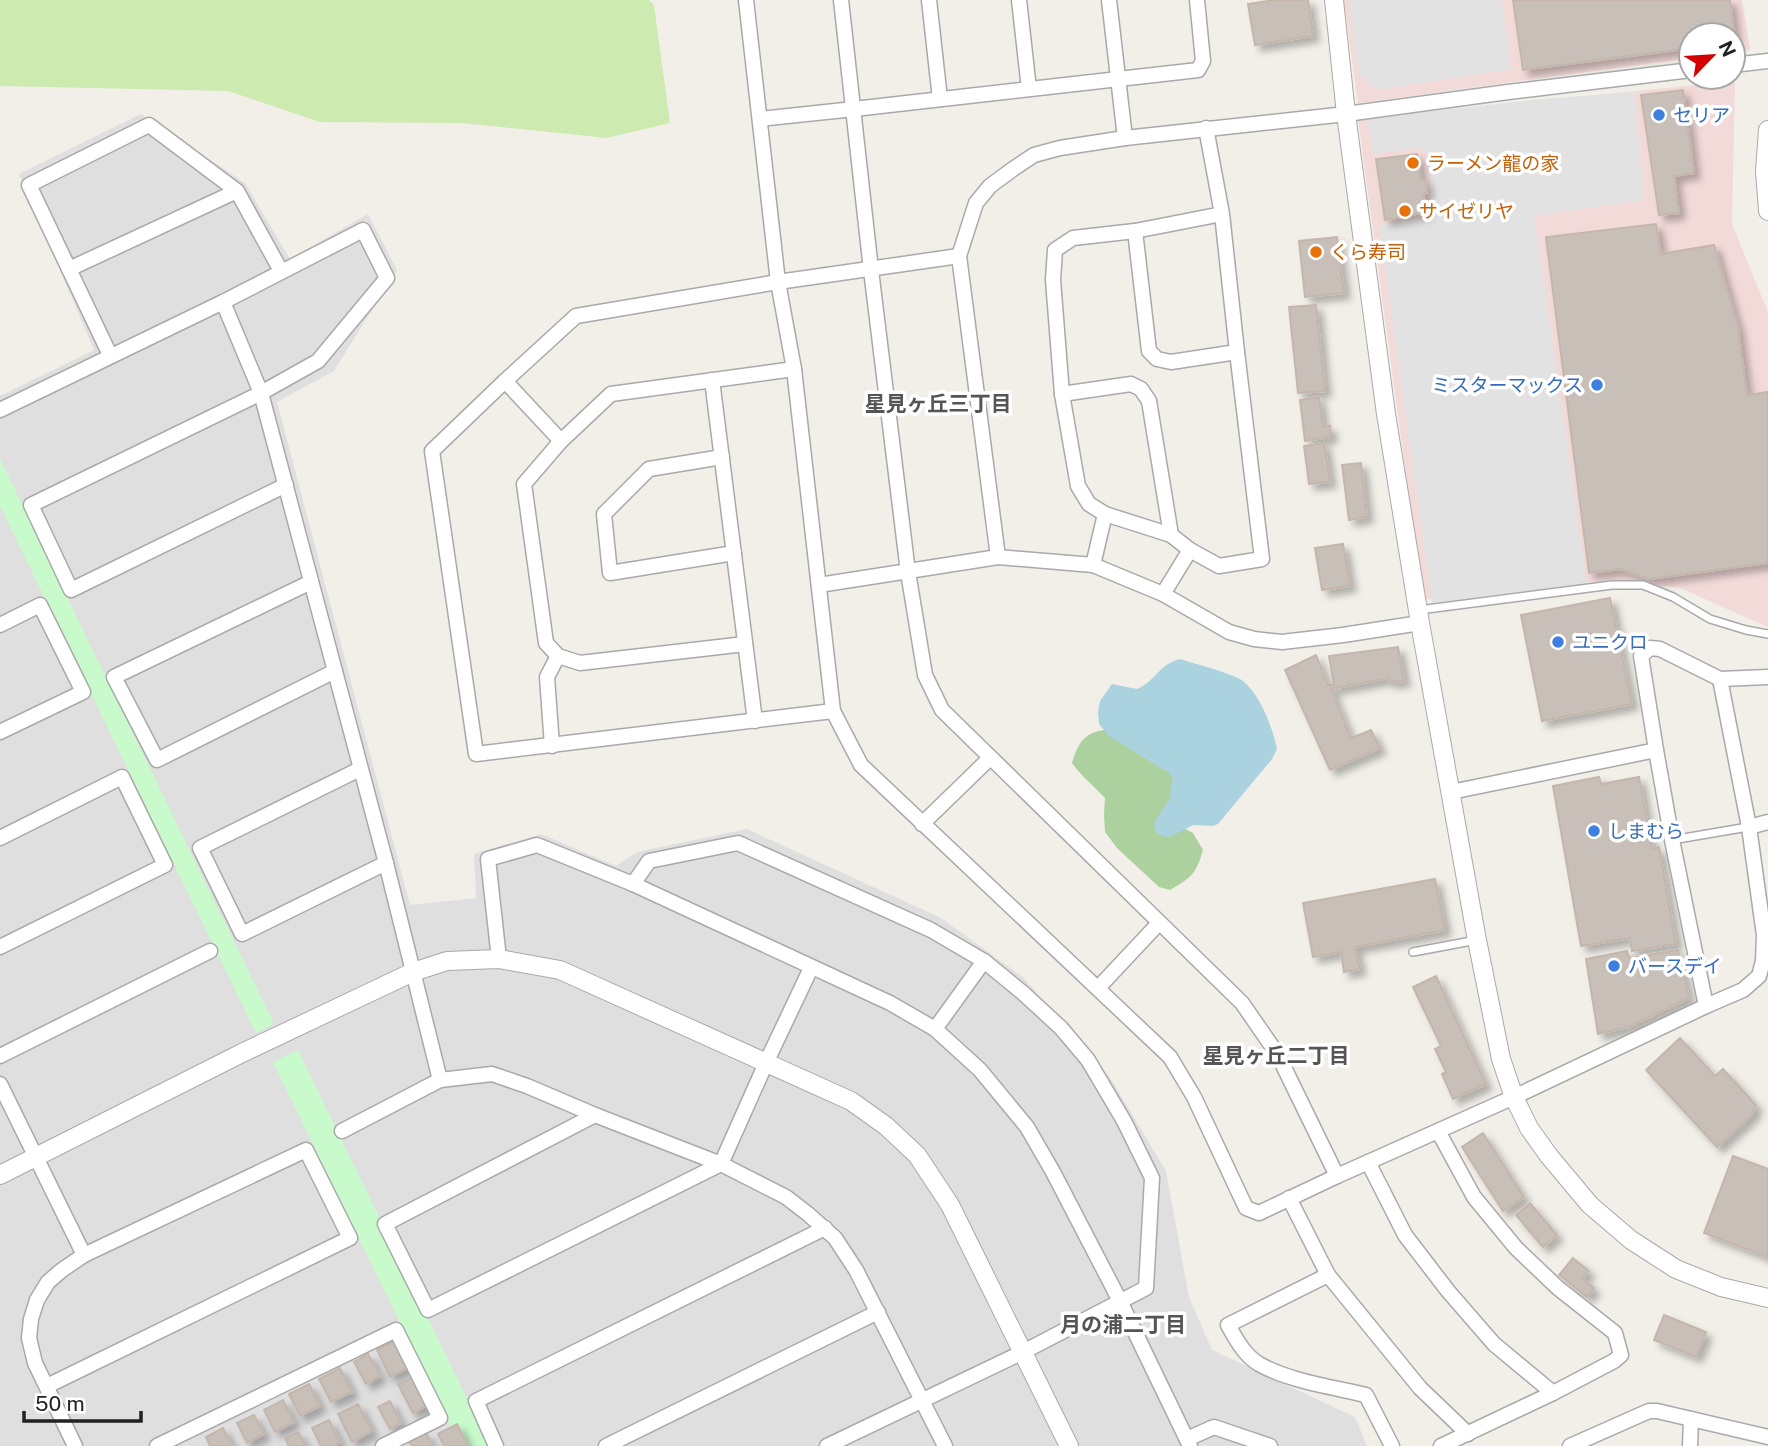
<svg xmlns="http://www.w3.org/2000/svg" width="1768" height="1446" font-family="'Public Sans','Noto Sans JP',sans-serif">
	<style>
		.residential { fill: #e0dfdf }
		.commercial { fill: #f2dad9 }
		.grass { fill: #cdebb0 }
		.forest { fill: #add19e }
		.park { fill: #c8facc }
		.parking { fill: #e2e2e2 }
		.water { fill: #aad3df }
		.building { fill: #c7bfb8; stroke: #c4b6ab; stroke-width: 2; filter: url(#shadow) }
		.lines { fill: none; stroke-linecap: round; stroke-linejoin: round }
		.service-casing { stroke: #a9a9a9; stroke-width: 10 }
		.minor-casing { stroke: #a9a9a9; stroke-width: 17 }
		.tertiary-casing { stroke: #a9a9a9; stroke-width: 20 }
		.service { stroke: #fff; stroke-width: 7 }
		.minor { stroke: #fff; stroke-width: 14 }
		.tertiary { stroke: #fff; stroke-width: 18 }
		.shop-dot { fill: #3f7fe0; stroke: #fff; stroke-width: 2.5 }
		.food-dot { fill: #e8710a; stroke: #fff; stroke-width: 2.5 }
		.labels { text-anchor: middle; stroke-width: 7; stroke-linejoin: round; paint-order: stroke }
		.shop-label { font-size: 19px; fill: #366cbe; stroke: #fff; text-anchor: start }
		.food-label { font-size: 19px; fill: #c56008; stroke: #fff; text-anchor: start }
		.neighbourhood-label { font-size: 21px; font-weight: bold; fill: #555; stroke: #fff }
	</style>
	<defs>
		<filter id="shadow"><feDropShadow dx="6" dy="6" stdDeviation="3.5" flood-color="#0004"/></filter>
	</defs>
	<rect width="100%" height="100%" fill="#f2efe9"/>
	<!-- residential -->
	<path class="residential" d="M141,114L245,183L290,259L368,214L397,270L334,371L277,402L410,905L476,898L474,854L541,834L616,866L637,852L747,829L941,918L1023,977L1109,1076L1166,1171L1189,1297L1212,1350L1355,1417L1367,1446H0V396L94,350L19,174Z"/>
	<!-- commercial -->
	<g class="commercial">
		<path d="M1344,0H1742L1750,50L1733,53V35H1691V58L1358,103Z"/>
		<path d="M1735,81L1732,224L1768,312V626H1765L1680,588L1609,580L1423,600L1358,119Z"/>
	</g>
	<!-- grass -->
	<path class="grass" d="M0,0H649L654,5L670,123L607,138L462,123L320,122L228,91L0,86Z"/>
	<!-- forest -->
	<path class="forest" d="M1110,729L1160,759L1178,784L1170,820L1193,833L1203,850C1196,874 1192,877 1170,890L1159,887L1117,848L1105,832L1104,814L1105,798C1094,786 1082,777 1072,763C1079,740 1085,732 1110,729Z"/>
	<!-- park -->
	<g class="park">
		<path d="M0,459L274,1024L256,1033L0,506Z"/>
		<path d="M298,1050L490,1446H460L273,1062Z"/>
	</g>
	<!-- parking -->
	<g class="parking">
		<path d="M1349,0H1502L1511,69L1375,90L1358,73Z"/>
		<path d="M1634,92L1644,200L1534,216L1587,583L1432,603L1379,225L1434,216L1425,147L1373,154L1368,125L1373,118L1532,100Z"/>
	</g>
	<!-- water -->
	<path class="water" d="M1180,659C1199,665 1220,670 1238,678C1258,688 1273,728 1277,749L1272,759L1218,824L1213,826L1193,825L1172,836L1164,837L1157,833L1154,827L1155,821L1169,800L1173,779L1169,773L1109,736L1099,724L1098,712L1100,701L1112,684L1137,689C1155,682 1160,663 1180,659Z"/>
	<!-- building -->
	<g class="building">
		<path d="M1274,0H1308L1313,36L1255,45L1248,4Z"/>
		<path d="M1513,0H1730L1735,43H1733V35H1691V48L1523,70Z"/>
		<path d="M1683,90L1694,173L1674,176L1679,213L1659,215L1641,95Z"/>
		<path d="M1417,154L1421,180L1425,179L1427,193L1423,194L1426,212L1385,220L1376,159Z"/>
		<path d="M1656,224L1661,254L1714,245L1738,328L1747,395L1768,392V563L1649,579L1620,569L1589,573L1546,237Z"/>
		<path d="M1337,237L1344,293L1305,297L1299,241Z"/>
		<path d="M1316,305L1325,391L1298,393L1289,307Z"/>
		<path d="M1319,397L1323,427L1330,426L1331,437L1305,441L1300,400Z"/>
		<path d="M1324,443L1330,482L1309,484L1304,446Z"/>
		<path d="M1361,463L1367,517L1349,520L1342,465Z"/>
		<path d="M1343,544L1350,586L1322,590L1315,548Z"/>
		<path d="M1610,598L1632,704L1542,721L1521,615Z"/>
		<path d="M1398,647L1404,681L1389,682L1388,678L1331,689L1351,738L1371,730L1380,748L1330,770L1285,670L1316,655L1328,685H1334L1329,656Z"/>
		<path d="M1599,777L1601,784L1639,777L1652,849L1659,847L1676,944L1632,951L1630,938L1581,946L1553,786Z"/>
		<path d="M1435,879L1445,930L1355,947L1360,969L1344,972L1341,952L1313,957L1303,903Z"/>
		<path d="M1678,950L1689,998L1628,1027L1598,1034L1586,959L1627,951L1629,958Z"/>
		<path d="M1436,976L1486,1084L1453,1099L1442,1074L1446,1072L1435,1049L1441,1046L1413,987Z"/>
		<path d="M1680,1038L1715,1076L1723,1069L1756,1105L1752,1115L1717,1147L1646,1070Z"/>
		<path d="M1483,1133L1524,1197L1503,1211L1462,1147Z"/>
		<path d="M1733,1156L1768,1169V1257L1704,1233Z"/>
		<path d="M1530,1203L1557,1235L1543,1247L1516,1215Z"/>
		<path d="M1573,1258L1589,1271L1582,1278L1594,1288L1587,1297L1559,1275Z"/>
		<path d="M1664,1315L1706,1332L1696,1357L1654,1340Z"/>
		<path d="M394,1341L408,1368L390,1377L377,1350Z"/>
		<path d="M368,1354L380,1376L366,1384L354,1362Z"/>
		<path d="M340,1368L352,1392L331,1402L319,1379Z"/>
		<path d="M413,1377L427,1405L413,1413L398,1384Z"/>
		<path d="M309,1384L320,1406L300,1416L289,1394Z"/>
		<path d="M283,1400L294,1422L275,1432L264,1410Z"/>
		<path d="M390,1401L401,1423L390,1429L378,1407Z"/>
		<path d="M358,1404L372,1431L352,1442L338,1414Z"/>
		<path d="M254,1415L264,1434L247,1443L237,1423Z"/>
		<path d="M329,1420L340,1442L333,1446H321L312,1428Z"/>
		<path d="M457,1424L468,1446H444L438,1434Z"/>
		<path d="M223,1428L232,1446H210L206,1437Z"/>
		<path d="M298,1432L306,1446H289L285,1438Z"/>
		<path d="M426,1433L433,1446H412L409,1442Z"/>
	</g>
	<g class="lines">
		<defs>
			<g id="service">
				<path d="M1419,610L1612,585H1643L1673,597L1710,619L1746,630L1768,634"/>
				<path d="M1672,840L1748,827"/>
				<path d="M1413,952L1477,940"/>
			</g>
			<g id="minor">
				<path d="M746,0L778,282L794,369L833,711L861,765L1170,1057L1194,1097L1246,1208L1259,1213L1337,1176L1514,1097L1706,1006L1743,990L1759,976L1763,961L1764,935L1749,827L1720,679"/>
				<path d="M841,0L871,270L908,572L925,675L942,710L1242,1003L1278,1055L1337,1176"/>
				<path d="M929,0L940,99"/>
				<path d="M1019,0L1029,89"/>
				<path d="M1109,0L1125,138"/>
				<path d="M1733,65L1768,61"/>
				<path d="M760,119L854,109L1198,70L1203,61L1197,0"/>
				<path d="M1206,128L1222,214L1237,352L1262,559L1219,566L1190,550L1171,535L1105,514L1089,504L1078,486L1062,394L1053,280L1055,250L1073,238L1135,231L1222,214"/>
				<path d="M1135,231L1149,351L1157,359L1171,362L1237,352"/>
				<path d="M69,269L237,191"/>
				<path d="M223,302L261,393L386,863L440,1080"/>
				<path d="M110,355L29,185L149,125L237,191L281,271"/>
				<path d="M712,380L755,721"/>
				<path d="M505,381L561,441"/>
				<path d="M1062,394L1131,384L1141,389L1149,401L1171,535"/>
				<path d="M0,410L223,302L363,230L387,278L318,361L261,393L31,505L71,590L286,485"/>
				<path d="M722,457L649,469L604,514L610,573L734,553"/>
				<path d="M998,557L959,256L976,203L990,186L1013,169L1034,155L1060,148L1125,138L1346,114L1508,92L1691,70"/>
				<path d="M1093,565L1105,514"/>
				<path d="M311,582L114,677L157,760L335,671"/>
				<path d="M819,585L998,557L1093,565L1163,594L1229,632L1254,639L1282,642L1343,635L1420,623"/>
				<path d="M1163,594L1190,550"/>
				<path d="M0,625L40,605L83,692L0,732"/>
				<path d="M745,644L580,663L558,656L546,643L524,484L561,441L611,394L794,369"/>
				<path d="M833,711L476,754L432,451L505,381L576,316L778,282L959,256"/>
				<path d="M552,746L547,677L558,656"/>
				<path d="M1656,750L1672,840L1706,1006"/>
				<path d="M360,769L200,848L242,934L386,863"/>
				<path d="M1451,792L1656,750L1641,656L1650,648L1660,649L1720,679L1768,677"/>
				<path d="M922,824L990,758"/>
				<path d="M1749,827L1768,822"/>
				<path d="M0,838L122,777L165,865L0,947"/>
				<path d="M633,884L649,861L738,843L931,930L984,961L1023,993L1061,1028L1088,1060L1124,1121L1152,1178L1146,1288L1023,1352L827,1446"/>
				<path d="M499,959L488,859L537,845L633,884L890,1003L935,1029L980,1070L1027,1127L1053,1172L1120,1301L1190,1446"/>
				<path d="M1098,988L1159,923"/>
				<path d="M935,1029L984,961"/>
				<path d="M0,1056L210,951"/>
				<path d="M0,1084L84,1255"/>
				<path d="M595,1115L385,1224L428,1310L721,1164L766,1063L811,968"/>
				<path d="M342,1131L440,1080L492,1074L527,1086L595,1115L721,1164L786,1197L808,1214L835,1238L856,1270L945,1446"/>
				<path d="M1438,1131L1474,1197L1516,1248L1558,1288L1615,1333L1621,1355L1614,1361L1553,1393L1441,1446"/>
				<path d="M1368,1162L1405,1235L1448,1291L1494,1344L1553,1393"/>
				<path d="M1289,1198L1328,1275L1420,1388L1468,1434"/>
				<path d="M1328,1275L1228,1325C1236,1339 1244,1355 1259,1364C1289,1381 1332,1387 1366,1395L1392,1446"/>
				<path d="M47,1386L350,1238L306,1150L84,1255L62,1270L48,1282L37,1300L31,1319L29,1338L35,1363L75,1446"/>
				<path d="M1187,1439L1214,1427L1270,1446"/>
				<path d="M157,1446L396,1330L440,1418L383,1446"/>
				<path d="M496,1446L476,1401L825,1228"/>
				<path d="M606,1446L878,1312"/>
				<path d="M1570,1446L1649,1411H1657L1768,1437"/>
				<path d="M1690,1446L1691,1419"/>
			</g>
			<g id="tertiary">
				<path d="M1334,0L1346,114L1386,414L1420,623L1476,935L1501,1059L1514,1097L1529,1128L1549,1156L1590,1205L1631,1240L1676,1269L1721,1287L1768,1298"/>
				<path d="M1768,130L1765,171L1768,211"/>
				<path d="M0,1175L242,1053L413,972L447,961L499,959L560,970L851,1101L886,1126L917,1155L950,1205L1069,1446"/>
			</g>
		</defs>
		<!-- service casing -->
		<use href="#service" class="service-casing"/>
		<!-- minor casing -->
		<use href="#minor" class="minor-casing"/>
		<!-- tertiary casing -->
		<use href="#tertiary" class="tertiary-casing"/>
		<!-- service -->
		<use href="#service" class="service"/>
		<!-- minor -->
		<use href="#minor" class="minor"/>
		<!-- tertiary -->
		<use href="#tertiary" class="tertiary"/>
	</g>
	<!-- markers -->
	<g class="shop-dot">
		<circle cx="1659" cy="115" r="7"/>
		<circle cx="1597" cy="385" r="7"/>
		<circle cx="1558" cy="642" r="7"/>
		<circle cx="1594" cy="831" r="7"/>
		<circle cx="1614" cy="966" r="7"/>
	</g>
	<g class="food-dot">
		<circle cx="1413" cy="163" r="7"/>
		<circle cx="1405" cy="211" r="7"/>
		<circle cx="1316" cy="252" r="7"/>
	</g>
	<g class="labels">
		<!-- shop labels -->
		<g class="shop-label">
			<text x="1673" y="122">セリア</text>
			<text x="1583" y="392" text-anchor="end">ミスターマックス</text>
			<text x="1572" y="649">ユニクロ</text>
			<text x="1608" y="838">しまむら</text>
			<text x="1628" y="973">バースデイ</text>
		</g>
		<!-- food labels -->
		<g class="food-label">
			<text x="1427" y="170">ラーメン龍の家</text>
			<text x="1419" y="218">サイゼリヤ</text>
			<text x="1330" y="259">くら寿司</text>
		</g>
		<!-- neighbourhood labels -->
		<g class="neighbourhood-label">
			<text x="938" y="411">星見ヶ丘三丁目</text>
			<text x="1276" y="1063">星見ヶ丘二丁目</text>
			<text x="1123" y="1332">月の浦二丁目</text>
		</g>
	</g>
	<!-- north arrow -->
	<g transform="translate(1712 56) rotate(65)"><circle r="33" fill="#ffffff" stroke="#a7a7a7" stroke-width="2"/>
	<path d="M0-5L12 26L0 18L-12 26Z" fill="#d40000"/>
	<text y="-10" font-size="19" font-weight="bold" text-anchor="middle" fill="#222222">N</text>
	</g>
	<!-- scale -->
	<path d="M24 1411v10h117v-10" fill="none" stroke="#222222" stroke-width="3.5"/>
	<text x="35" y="1411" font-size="21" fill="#222222" stroke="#ffffff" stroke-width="5" paint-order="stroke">50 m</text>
</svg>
